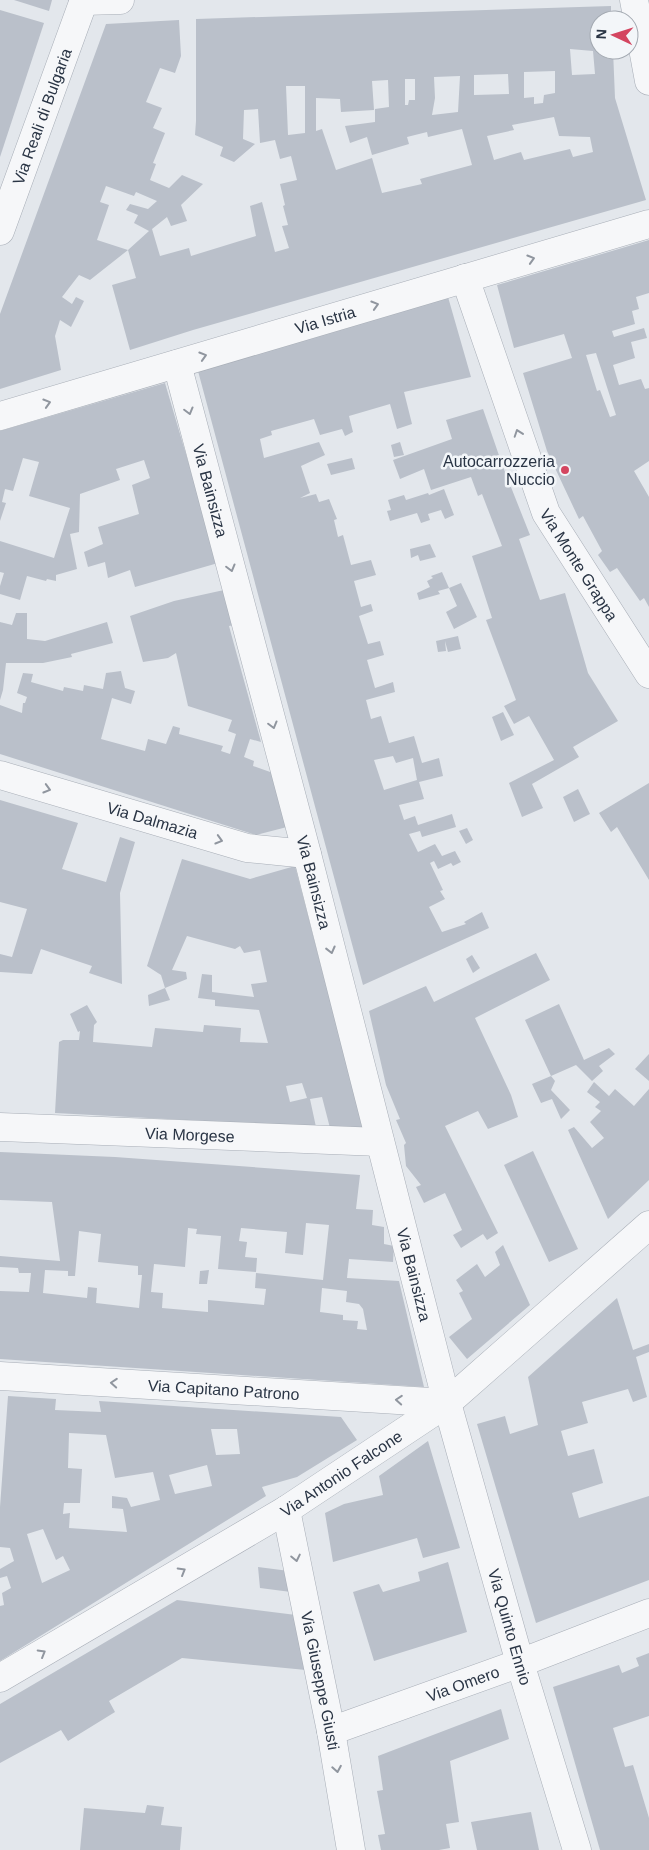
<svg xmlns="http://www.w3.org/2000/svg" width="649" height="1850" font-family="Arial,sans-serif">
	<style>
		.building { fill: #bac0ca; fill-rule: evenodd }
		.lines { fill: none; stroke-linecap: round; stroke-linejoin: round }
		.minor-casing { stroke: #a8aeb7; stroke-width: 29 }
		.minor { stroke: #f6f7f9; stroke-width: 28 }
		.oneway { stroke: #90969f }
		.poi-dot { fill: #d44560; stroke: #f3f6f9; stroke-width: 2 }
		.labels { text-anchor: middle; stroke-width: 5; stroke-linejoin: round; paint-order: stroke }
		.street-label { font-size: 16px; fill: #2a3545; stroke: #f3f6f9 }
		.poi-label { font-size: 16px; fill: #2a3545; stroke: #f3f6f9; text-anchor: end }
	</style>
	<rect width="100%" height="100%" fill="#e3e7ec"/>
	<!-- building -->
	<g class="building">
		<path d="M14,0H52L49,11Z"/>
		<path d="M611,6V20H599V50H613L615,98L646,200L193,330L130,350L112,285L136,278L128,250L149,231L134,223L138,215L126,210L130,204L148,209L157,201L136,192L134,196L106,186L100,202L109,205L97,240L128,250L90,280L79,275L62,297L72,304L76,297L84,301L71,327L60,320L55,336L61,370L0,389V314L106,24L179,20L181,56L175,73L160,68L146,102L162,108L153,128L165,133L153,163L156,164L150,180L169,188L182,175L203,184L181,205L187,221L171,226L167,217L152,229L160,256L189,248L191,256L256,236L250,206L262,202L275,252L289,248L282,226L288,225L283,206L285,205L280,184L297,180L291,156L280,159L275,140L260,143L258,109L244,110L243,139L255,144L234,162L220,156L223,147L195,135L196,121V19ZM570,49L593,51L595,74L572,75ZM555,71V93L544,95L543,103L534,104V97L524,98V72ZM508,74L509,94L474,95V75ZM460,76L458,112L432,115L435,98L434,77ZM405,79H415V100H409L408,105H405ZM388,80L389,107L375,109V122L345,126L350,143L367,137L372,155L409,144L407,137L427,132L428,137L462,129L472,165L420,179L422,184L382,193L372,158L336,170L322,129L316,131V98L340,99L341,112L374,110L372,81ZM286,86H305V133L288,135ZM554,117L559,136L590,137L593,152L573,157L570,149L524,160L521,152L494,160L487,136L514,130L512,125Z"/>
		<path d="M0,10L44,23L0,157Z"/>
		<path d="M649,240V293L636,297L639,309L632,311L635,324L612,331L614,337L644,328L647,338L631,342L635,358L613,365L619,385L641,379L645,389L649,388V461L634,471L649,497V607L644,598L640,601L617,568L610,572L598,555L602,551L583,516L579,519L547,451L523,373L572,358L564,334L514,348L497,285ZM596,353L616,415L610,417L600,390L597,391L586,355Z"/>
		<path d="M448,297L471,377L404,392L412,424L397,429L390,404L349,416L353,432L345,436L342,429L320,435L314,419L271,431L272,435L260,439L264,458L319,442L325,455L301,466L310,493L300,498L316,494L319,502L329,499L337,519L334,520L338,537L343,535L351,565L371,560L376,575L354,581L361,607L371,604L373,611L359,616L368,644L380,641L384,655L367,660L375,688L393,682L395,692L366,700L371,719L381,716L389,743L414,736L422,763L439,758L443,776L419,782L424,799L399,805L404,820L415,816L418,825L452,814L456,827L422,837L420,831L409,834L418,852L435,844L442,856L455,851L461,862L453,866L451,863L438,869L434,861L430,863L443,890L440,891L445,899L429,907L442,932L466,924L464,922L482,912L489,928L363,985L198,371ZM393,756L396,763L413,758L417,780L384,790L374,760Z"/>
		<path d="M165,383L218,563L135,587L130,570L108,578L105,562L88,567L84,552L103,544L98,527L139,514L132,485L150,478L144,460L116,469L120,480L80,494L79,532L70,534L77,569L56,575V581L47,579L46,581L27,576L20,600L0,594V586L4,573L0,572V541L54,558L70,508L29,496L39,462L23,458L13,491L5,489L2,502L6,503L0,521V431Z"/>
		<path d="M483,409L503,467L530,535L519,539L540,600L565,593L588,673L618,721L573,747L579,757L532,784L543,808L522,817L509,783L554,760L529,716L514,724L504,706L516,700L486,620L492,618L472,556L502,546L482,494L478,496L471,477L431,490L424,469L400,479L393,460L452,439L446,420Z"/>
		<path d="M400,442L404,455L394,457L391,445Z"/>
		<path d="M352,458L355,469L331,475L327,464Z"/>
		<path d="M444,489L454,515L445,519L441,510L428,514L430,520L421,523L417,513L390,521L387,511L391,510L388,500L404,495L406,500L428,493L429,495Z"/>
		<path d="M430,544L436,557L420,561L418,555L411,558L410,549Z"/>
		<path d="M442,572L449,588L438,591L440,594L419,600L417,593L430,587L427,581L433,578L431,576Z"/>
		<path d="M461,583L477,617L454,629L446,612L457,606L449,588Z"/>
		<path d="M224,590L234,625L229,626L261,742L250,739L244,757L254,761L253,766L273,773L287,827L256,835L0,754V705L22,713L23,703H25L27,697L17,693L23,673L33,674L31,682L63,691L64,687L83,691L84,685L103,689L106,673L121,671L125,688L135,691L131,704L112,698L101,739L145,751L148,739L166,744L173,726L180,728L179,734L223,746L221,751L230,754L236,734L228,731L232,720L188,706L176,653L168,658L143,662L130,616L174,601Z"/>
		<path d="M16,613H27V639L45,641L107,622L113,643L71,654L72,657L43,663H6L3,690L0,700V622L12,625Z"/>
		<path d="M458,636L461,649L448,652L445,641L446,651L438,652L436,641Z"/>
		<path d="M503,712L514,735L501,741L492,717Z"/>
		<path d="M649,783V880L617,827L611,832L599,813Z"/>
		<path d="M578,789L590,814L574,822L563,797Z"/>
		<path d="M0,800L78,823L62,869L106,882L120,837L135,842L120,893L122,984L89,973L92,966L41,949L32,974L0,972V954L12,957L27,909L0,902Z"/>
		<path d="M467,828L473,840L466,844L459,831Z"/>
		<path d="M182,859L250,879L295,866L364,1131L330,1128L322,1097L310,1099L316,1127L55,1113L59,1042L63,1040H79L80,1031L78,1032L70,1014L87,1005L97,1022L94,1025L93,1042L152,1047L155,1028L203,1032L204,1025L241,1028L240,1042L268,1043L259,1010L215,1006V1000L198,998L202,974L212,975V992L254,997L251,984L267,982L260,950L244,953L240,946L235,949L187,936L172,970L186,972L187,979L165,988L161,975L147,966ZM302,1083L307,1098L290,1102L286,1086Z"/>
		<path d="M536,953L550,980L475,1018L511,1095L518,1117L488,1129L478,1111L445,1126L498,1233L487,1240L483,1234L461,1248L453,1235L462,1230L445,1193L424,1203L416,1187L421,1185L406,1166L404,1145L406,1143L396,1120L400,1119L386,1085L369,1011L426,986L434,1002Z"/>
		<path d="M472,955L480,968L473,973L466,959Z"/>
		<path d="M165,988L170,1000L149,1006L148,995Z"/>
		<path d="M559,1004L584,1060L609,1048L615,1054L599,1066L603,1071L592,1081L576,1065L551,1076L555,1081L551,1090L570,1110L561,1119L552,1099L541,1103L532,1084L551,1076L525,1020Z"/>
		<path d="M649,1054V1081L635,1069Z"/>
		<path d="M594,1082L609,1096L615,1089L634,1106L649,1089V1180L608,1219L568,1130L574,1127L592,1148L604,1138L590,1122L601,1111L595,1107L600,1102L587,1092Z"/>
		<path d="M533,1151L578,1249L549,1262L504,1165Z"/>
		<path d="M0,1152L115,1157L360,1175L356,1209L373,1210L372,1225L384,1227V1244L394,1246L393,1262L349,1259L347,1278L399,1281L424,1387L0,1359V1291L29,1292L31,1273H19L18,1268L0,1267V1256L60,1261L52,1202L0,1200ZM306,1223L329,1225L323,1280L256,1273L255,1288L266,1289L264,1305L208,1300V1312L162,1308L163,1293L151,1292L154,1264L185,1267L188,1228L197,1229L196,1234L221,1236L218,1269L256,1272L257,1258L245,1257L247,1242L239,1241L241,1228L287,1232L285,1253L303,1255ZM79,1231L101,1234L98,1262L138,1266V1275H142L139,1308L96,1303L97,1288L88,1287L87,1298L43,1293L45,1270L68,1271V1276H75ZM322,1288L347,1291L346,1302L359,1304L363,1309L367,1330L357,1329L358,1321L343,1320V1315L320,1312Z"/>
		<path d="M503,1245L530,1305L467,1359L449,1337L472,1319L459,1293L463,1291L456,1280L477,1264L485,1277L500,1265L495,1252Z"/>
		<path d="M209,1270L207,1284H199L200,1271Z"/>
		<path d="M617,1298L633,1350L649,1344V1352L636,1357L647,1397L633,1402L628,1389L582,1402L588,1423L561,1431L568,1456L594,1449L603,1483L572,1493L579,1518L649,1496V1580L536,1623L477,1424L505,1416L510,1434L538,1425L528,1377Z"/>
		<path d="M8,1396L56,1399L55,1410L101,1412L99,1401L341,1417L357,1440L297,1477L262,1487L266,1496L0,1661V1606L4,1605L2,1593L11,1588L7,1576L0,1578V1569L14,1561L10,1548L0,1547V1507ZM211,1429H237L240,1454L216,1455ZM69,1433L106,1435L115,1478L153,1472L160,1500L131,1507L127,1498L112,1496V1508L123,1509L127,1532L69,1528L70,1513L63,1514L64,1503H80L82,1469L68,1468ZM207,1465L212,1486L175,1494L169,1475ZM43,1529L56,1560L63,1556L70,1570L42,1583L27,1534Z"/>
		<path d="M428,1441L460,1548L423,1558L417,1538L333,1562L325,1513L344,1504L383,1495L379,1476Z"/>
		<path d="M448,1562L467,1632L374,1661L353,1592L379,1584L383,1592L420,1581L418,1572Z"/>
		<path d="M258,1567L289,1571L291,1592L260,1588Z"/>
		<path d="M177,1600L296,1615L306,1670L182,1658L109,1701L115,1712L68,1741L61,1730L0,1763V1704Z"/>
		<path d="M649,1653V1716L613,1728L625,1767L633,1765L649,1818V1850H600L553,1687L619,1665L622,1673L639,1666L636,1658Z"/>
		<path d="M501,1709L509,1739L450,1761L459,1822L446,1824L450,1848L439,1850H381L378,1835L385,1834L377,1791L383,1790L378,1756Z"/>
		<path d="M147,1805L164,1807L161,1825L182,1827L180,1850H80L84,1808L145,1813Z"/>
		<path d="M531,1812L539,1850H477L471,1822Z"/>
	</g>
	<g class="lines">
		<defs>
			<g id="minor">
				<path d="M634,0L649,81"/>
				<path d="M83,1L120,0"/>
				<path id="s1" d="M0,231L84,0"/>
				<path id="s2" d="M465,278L546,513L649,674"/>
				<path id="s3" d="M177,364L307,854L447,1403L520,1663L577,1850"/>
				<path id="s4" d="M0,416L649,224"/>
				<path id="s5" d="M0,775L247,848L307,854"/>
				<path id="s6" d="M0,1127L380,1142"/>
				<path id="s7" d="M0,1376L447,1403"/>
				<path id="s8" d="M286,1510L331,1731L351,1850"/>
				<path id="s9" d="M0,1678L286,1510L447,1403L649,1225"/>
				<path id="s10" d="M331,1731L520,1663L649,1613"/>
			</g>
		</defs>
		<!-- minor casing -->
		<use href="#minor" class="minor-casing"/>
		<!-- minor -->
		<use href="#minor" class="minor"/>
	</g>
	<!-- one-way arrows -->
	<defs><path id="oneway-chevron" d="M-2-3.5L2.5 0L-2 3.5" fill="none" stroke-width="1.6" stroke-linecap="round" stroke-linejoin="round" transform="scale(1.25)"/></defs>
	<g class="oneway">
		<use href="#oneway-chevron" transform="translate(531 259) rotate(-17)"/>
		<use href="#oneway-chevron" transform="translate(375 305) rotate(-17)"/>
		<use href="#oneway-chevron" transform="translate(203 356) rotate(-17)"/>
		<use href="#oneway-chevron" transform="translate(47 403) rotate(-17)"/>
		<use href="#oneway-chevron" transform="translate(189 411) rotate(75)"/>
		<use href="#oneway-chevron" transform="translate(518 433) rotate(-109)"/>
		<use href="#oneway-chevron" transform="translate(231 568) rotate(75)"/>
		<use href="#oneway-chevron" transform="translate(273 725) rotate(75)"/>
		<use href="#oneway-chevron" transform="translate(47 789) rotate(16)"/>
		<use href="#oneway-chevron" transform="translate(219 840) rotate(16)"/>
		<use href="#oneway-chevron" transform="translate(331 950) rotate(76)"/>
		<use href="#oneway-chevron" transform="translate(114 1383) rotate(-176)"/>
		<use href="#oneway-chevron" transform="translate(399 1400) rotate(-176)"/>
		<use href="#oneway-chevron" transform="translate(296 1558) rotate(78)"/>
		<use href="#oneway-chevron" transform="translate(182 1571) rotate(-30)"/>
		<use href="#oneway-chevron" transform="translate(42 1653) rotate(-30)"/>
		<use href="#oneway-chevron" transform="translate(337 1769) rotate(80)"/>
	</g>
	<!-- markers -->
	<circle class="poi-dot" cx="565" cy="470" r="5"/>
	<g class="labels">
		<!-- street labels -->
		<g class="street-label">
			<text dy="6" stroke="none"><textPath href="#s1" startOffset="122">Via Reali di Bulgaria</textPath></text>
			<text dy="6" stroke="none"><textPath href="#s4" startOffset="339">Via Istria</textPath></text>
			<text dy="6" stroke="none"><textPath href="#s3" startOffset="131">Via Bainsizza</textPath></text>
			<text dy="6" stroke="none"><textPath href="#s2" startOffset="310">Via Monte Grappa</textPath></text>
			<text dy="6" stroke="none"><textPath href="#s5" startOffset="159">Via Dalmazia</textPath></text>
			<text dy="6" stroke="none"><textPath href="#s3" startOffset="536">Via Bainsizza</textPath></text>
			<text dy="6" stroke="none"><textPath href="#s6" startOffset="190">Via Morgese</textPath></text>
			<text dy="6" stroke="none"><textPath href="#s3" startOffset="941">Via Bainsizza</textPath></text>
			<text dy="6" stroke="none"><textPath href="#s7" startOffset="224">Via Capitano Patrono</textPath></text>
			<text dy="6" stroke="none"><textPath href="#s9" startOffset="398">Via Antonio Falcone</textPath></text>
			<text dy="6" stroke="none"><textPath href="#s3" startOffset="1306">Via Quinto Ennio</textPath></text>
			<text dy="6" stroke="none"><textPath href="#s8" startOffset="174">Via Giuseppe Giusti</textPath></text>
			<text dy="6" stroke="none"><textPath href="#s10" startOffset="140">Via Omero</textPath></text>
		</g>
		<!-- poi labels -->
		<g class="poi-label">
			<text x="555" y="467">Autocarrozzeria<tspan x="555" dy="18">Nuccio</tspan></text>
		</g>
	</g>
	<!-- north arrow -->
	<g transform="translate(614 35) rotate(274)"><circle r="24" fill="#f3f6f9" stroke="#a3a9b1"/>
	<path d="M0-4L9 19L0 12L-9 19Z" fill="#d44560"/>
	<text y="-8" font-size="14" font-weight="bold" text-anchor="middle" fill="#2a3545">N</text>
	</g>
</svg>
